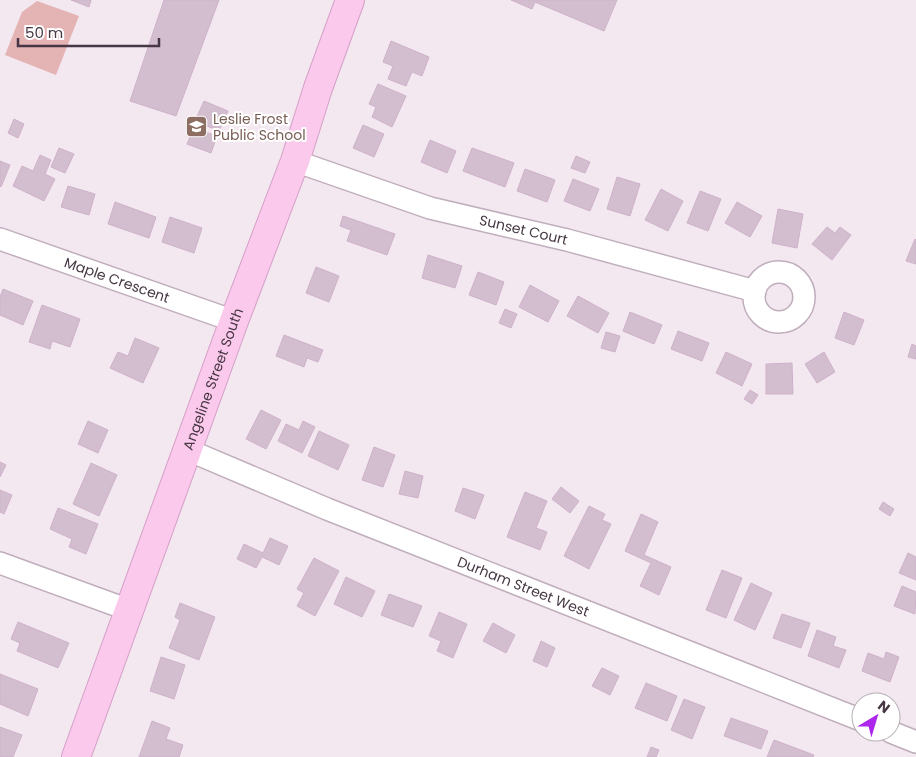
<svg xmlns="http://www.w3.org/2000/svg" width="916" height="757" font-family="Poppins,sans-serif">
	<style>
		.green { fill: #e4b3b4 }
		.building { fill: #d3bed0; stroke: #ceb1ca }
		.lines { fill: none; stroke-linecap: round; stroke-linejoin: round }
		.street-casing { stroke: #c0aebd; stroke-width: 24 }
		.secondary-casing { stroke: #d59fc7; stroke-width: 30 }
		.street { stroke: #fff; stroke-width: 21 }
		.secondary { stroke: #fbc9ec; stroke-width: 28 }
		.labels { text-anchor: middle; stroke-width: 4; stroke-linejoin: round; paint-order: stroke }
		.education-label { font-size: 14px; fill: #785e54; stroke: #fff; text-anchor: start }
		.street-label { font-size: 14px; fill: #453743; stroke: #fff }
	</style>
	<rect width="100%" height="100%" fill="#f3e8f0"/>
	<!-- green -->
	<path class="green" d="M37,1L79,16L56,75L5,55L22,12Z"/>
	<!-- building -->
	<g class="building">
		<path d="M71,0H91L89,7Z"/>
		<path d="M164,0H219L176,116L130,101Z"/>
		<path d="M511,0H617L604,31L535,2L532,9Z"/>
		<path d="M391,41L429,57L422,76L412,72L406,86L388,79L393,66L383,62Z"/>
		<path d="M378,84L406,96L392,127L372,117L376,107L369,104Z"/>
		<path d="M204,101L228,111L219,131L195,121Z"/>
		<path d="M14,119L24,124L18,138L8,133Z"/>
		<path d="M363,125L384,134L374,157L353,148Z"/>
		<path d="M194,128L217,136L211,153L187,144Z"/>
		<path d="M430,140L456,151L447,173L421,162Z"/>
		<path d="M59,148L74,154L65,173L51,167Z"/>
		<path d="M472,148L514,163L505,187L463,171Z"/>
		<path d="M40,155L51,160L45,174L55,179L44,201L13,186L22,166L33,171Z"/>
		<path d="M576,156L590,162L585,173L571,168Z"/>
		<path d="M0,161L10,165L1,187L0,186Z"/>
		<path d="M525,169L555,180L547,202L517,191Z"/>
		<path d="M617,177L640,184L630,216L607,209Z"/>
		<path d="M573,179L599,189L590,211L564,201Z"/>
		<path d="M68,186L95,194L89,215L61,207Z"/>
		<path d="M661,189L683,201L668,231L645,220Z"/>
		<path d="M700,191L721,199L708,231L687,223Z"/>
		<path d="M115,202L156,217L149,238L108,224Z"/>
		<path d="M737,202L762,216L750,237L725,223Z"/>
		<path d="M778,209L803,214L797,248L772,243Z"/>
		<path d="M343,216L395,234L387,255L347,241L351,230L340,226Z"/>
		<path d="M170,217L202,228L194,253L162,242Z"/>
		<path d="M827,227L835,233L840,227L851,235L832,260L812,244Z"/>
		<path d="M915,239L916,240V264L906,261Z"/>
		<path d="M428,255L462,266L455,288L422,278Z"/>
		<path d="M316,267L339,276L329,302L306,293Z"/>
		<path d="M478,272L504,282L496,305L469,295Z"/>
		<path d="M530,285L559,301L548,322L519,307Z"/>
		<path d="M3,289L33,301L23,325L0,315V297Z"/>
		<path d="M578,296L609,313L598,333L567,316Z"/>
		<path d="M42,305L80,319L70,347L52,341L50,349L29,342Z"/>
		<path d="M505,309L517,314L511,328L499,323Z"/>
		<path d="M630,312L662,325L654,344L623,331Z"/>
		<path d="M844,312L864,320L854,345L835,338Z"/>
		<path d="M678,331L709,343L702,361L671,349Z"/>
		<path d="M606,332L620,336L615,352L601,348Z"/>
		<path d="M284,335L323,350L318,362L307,358L304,367L276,356Z"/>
		<path d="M135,338L159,348L143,383L110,368L118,352L128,356Z"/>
		<path d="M912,344L916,346V359L908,357Z"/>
		<path d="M726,352L752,364L742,386L716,373Z"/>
		<path d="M824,352L835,372L817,383L805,364Z"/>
		<path d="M792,363L793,394H766V364Z"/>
		<path d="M750,390L758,395L752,404L744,399Z"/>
		<path d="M261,410L281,420L266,449L246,439Z"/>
		<path d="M88,421L108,430L98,453L78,444Z"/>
		<path d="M303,421L315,427L302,453L278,441L286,424L299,430Z"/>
		<path d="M319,431L349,445L338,470L308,456Z"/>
		<path d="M374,447L395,455L383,487L362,480Z"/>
		<path d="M0,462L6,465L0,477Z"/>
		<path d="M91,463L117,475L99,516L73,504Z"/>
		<path d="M405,471L423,476L418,498L399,494Z"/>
		<path d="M561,487L579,501L570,513L552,499Z"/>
		<path d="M463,488L484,495L475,519L455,511Z"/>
		<path d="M0,490L12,495L4,514L0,512Z"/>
		<path d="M525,492L547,501L536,528L547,532L540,550L507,537Z"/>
		<path d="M883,502L894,509L890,516L879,509Z"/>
		<path d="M589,506L605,514L602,520L611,524L589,569L564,556Z"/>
		<path d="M58,508L98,524L86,554L69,547L72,539L50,529Z"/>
		<path d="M641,514L658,522L644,555L671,567L659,595L640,586L651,563L625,551Z"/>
		<path d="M270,538L288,546L279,565L262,557L256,568L237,559L244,544L263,553Z"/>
		<path d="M908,553L916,557V580L899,573Z"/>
		<path d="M314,558L339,571L315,616L297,606L304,593L297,589Z"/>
		<path d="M722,570L742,578L726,618L706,610Z"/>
		<path d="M346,577L375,591L362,617L334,604Z"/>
		<path d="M751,583L772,593L755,630L734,620Z"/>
		<path d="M902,586L916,592L915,614L894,606Z"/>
		<path d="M389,594L422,606L413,627L381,615Z"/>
		<path d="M180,603L215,617L199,660L169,648L180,620L175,617Z"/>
		<path d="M439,612L467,624L453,658L437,651L441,641L429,636Z"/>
		<path d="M782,614L810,623L801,648L773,638Z"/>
		<path d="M18,622L69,643L58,668L17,651L20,643L11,639Z"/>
		<path d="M493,623L515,635L506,653L483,641Z"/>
		<path d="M817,630L836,637L833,646L846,650L839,668L808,656Z"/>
		<path d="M541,641L555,648L547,667L533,661Z"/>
		<path d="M886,652L899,657L890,682L862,671L868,653L884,659Z"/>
		<path d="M161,657L185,665L174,699L150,691Z"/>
		<path d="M602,668L619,676L610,695L592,686Z"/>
		<path d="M0,674L38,689L28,716L0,704Z"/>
		<path d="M646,683L677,696L667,721L635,708Z"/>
		<path d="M684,699L705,707L692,739L671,730Z"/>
		<path d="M731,718L768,731L761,749L724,736Z"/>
		<path d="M152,721L170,728L166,739L183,745L179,757H139Z"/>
		<path d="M0,727L22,735L13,757H0Z"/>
		<path d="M774,740L814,755L813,757H767Z"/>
		<path d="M651,747L659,750L656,757H647Z"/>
	</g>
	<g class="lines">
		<defs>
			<g id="street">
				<path id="s1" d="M295,161L430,208L567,240L755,291"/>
				<path id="s2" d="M0,239L234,321"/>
				<circle cx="779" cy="297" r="25"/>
				<path id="s3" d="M188,450L327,509L861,720"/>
				<path d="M0,563L129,610"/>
				<path d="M891,732L916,742"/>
			</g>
			<g id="secondary">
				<path id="s4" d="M76,757L234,321L295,161L318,88L350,0"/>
			</g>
		</defs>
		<!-- street casing -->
		<use href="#street" class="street-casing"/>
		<!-- secondary casing -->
		<use href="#secondary" class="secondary-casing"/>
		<!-- street -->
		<use href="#street" class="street"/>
		<!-- secondary -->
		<use href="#secondary" class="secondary"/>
	</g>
	<!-- icons -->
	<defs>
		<symbol id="school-square" viewBox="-11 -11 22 22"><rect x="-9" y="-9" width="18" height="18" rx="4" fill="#8d6e63" stroke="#fff"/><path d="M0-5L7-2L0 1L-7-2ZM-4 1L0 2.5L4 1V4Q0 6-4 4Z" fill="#fff"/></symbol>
	</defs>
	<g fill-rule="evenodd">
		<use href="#school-square" x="184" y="114" width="25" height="25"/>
	</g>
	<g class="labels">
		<!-- education labels -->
		<g class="education-label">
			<text x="213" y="124">Leslie Frost<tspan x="213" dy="16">Public School</tspan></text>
		</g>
		<!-- street labels -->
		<g class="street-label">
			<text dy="5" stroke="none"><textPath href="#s1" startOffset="239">Sunset Court</textPath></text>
			<text dy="5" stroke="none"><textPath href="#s2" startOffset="124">Maple Crescent</textPath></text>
			<text dy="5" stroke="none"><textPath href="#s4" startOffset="402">Angeline Street South</textPath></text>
			<text dy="5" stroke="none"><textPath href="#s3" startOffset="362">Durham Street West</textPath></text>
		</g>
	</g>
	<!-- north arrow -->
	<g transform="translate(876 717) rotate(38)"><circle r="24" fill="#ffffff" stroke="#b5afb4"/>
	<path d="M0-4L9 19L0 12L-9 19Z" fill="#ac26eb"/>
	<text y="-8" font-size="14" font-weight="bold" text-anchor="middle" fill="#453743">N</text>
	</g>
	<!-- scale -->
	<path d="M18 38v8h141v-8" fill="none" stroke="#453743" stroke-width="2.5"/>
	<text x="25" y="38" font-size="15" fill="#453743" stroke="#ffffff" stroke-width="4" paint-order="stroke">50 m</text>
</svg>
